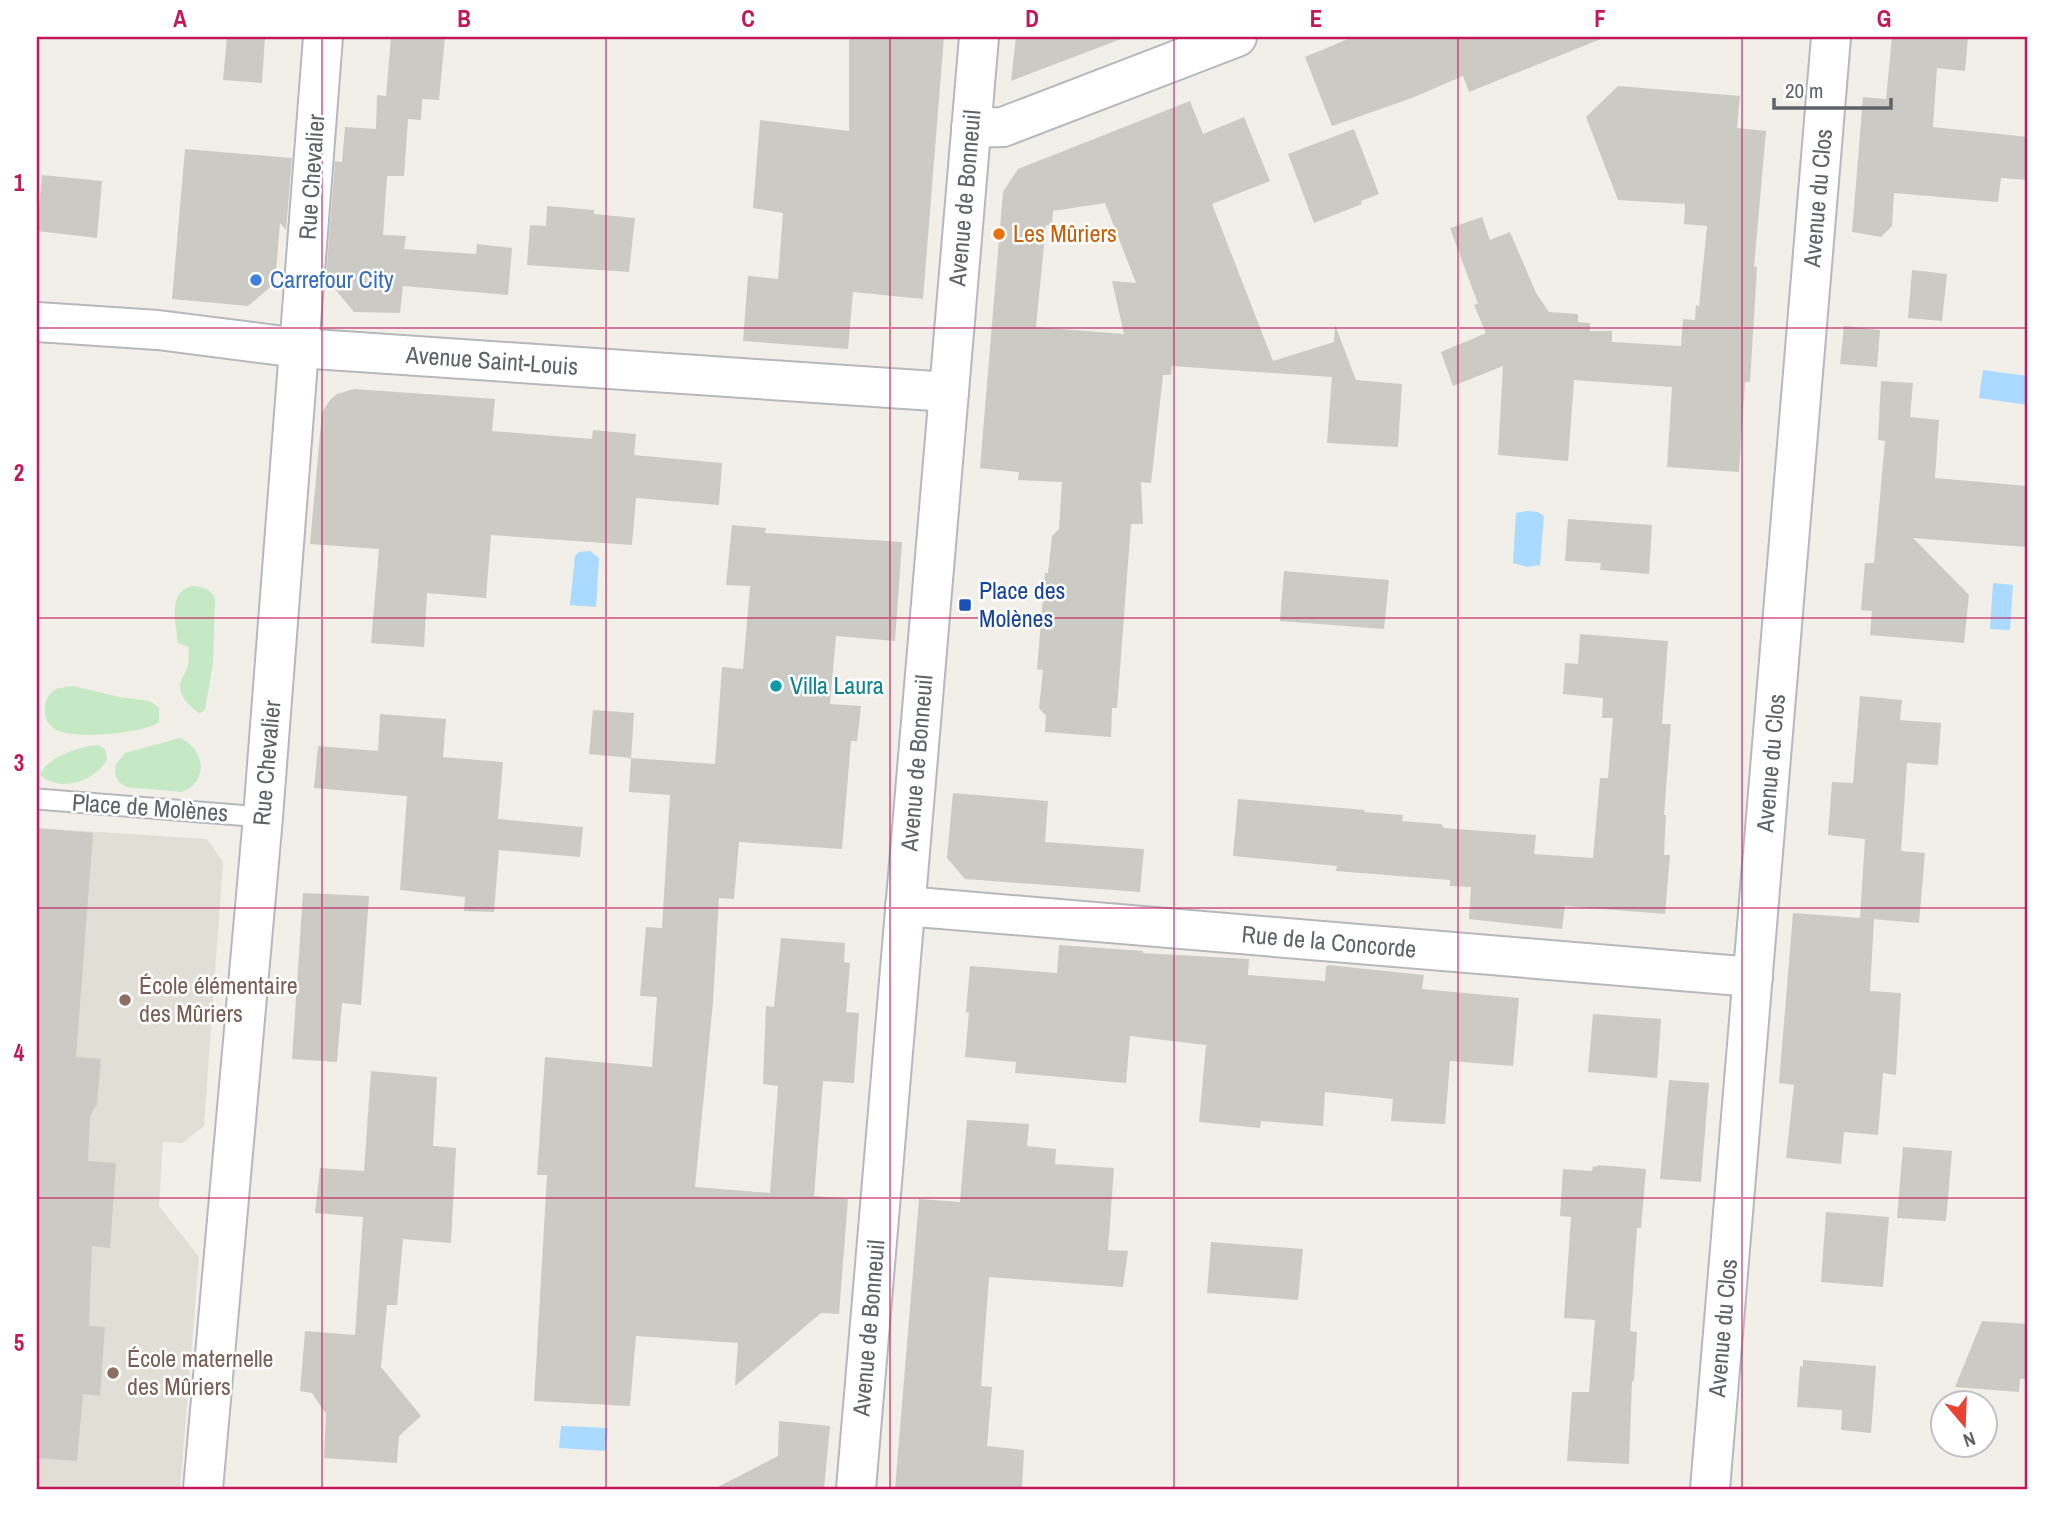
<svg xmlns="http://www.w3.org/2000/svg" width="2065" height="1526" font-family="'Archivo Narrow',sans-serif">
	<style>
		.education { fill: #e1ded6 }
		.green { fill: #c5e8c5 }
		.water { fill: #aadaff }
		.building { fill: #cccac5; fill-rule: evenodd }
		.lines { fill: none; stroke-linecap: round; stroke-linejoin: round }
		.service-casing { stroke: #b5b8bc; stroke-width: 23 }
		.minor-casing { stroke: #b5b8bc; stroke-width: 42 }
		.service { stroke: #fff; stroke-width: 19 }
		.minor { stroke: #fff; stroke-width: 38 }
		.grid { fill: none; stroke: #c2185b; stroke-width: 2; stroke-opacity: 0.55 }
		.food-dot { fill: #e8710a; stroke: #fff; stroke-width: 2.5 }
		.shop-dot { fill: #3f7fe0; stroke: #fff; stroke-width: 2.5 }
		.transit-dot { fill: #1a4fb4; stroke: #fff; stroke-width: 2.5 }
		.culture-dot { fill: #0f9aa8; stroke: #fff; stroke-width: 2.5 }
		.education-dot { fill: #8d6e63; stroke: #fff; stroke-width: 2.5 }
		.labels { text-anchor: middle; stroke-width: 5; stroke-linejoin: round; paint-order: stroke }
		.street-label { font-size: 24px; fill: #5f6368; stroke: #fff }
		.food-label { font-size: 24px; fill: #c56008; stroke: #fff; text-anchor: start }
		.shop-label { font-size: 24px; fill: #366cbe; stroke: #fff; text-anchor: start }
		.transit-label { font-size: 24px; fill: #164399; stroke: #fff; text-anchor: start }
		.culture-label { font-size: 24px; fill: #0d838f; stroke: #fff; text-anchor: start }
		.education-label { font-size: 24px; fill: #785e54; stroke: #fff; text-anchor: start }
		.neatline { fill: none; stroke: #c2185b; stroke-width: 2.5 }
		.grid-label { font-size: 23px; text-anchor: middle; font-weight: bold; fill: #c2185b }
	</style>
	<rect width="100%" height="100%" fill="#f1efe8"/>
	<!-- education -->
	<path class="education" d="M37,828L207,839L223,862L204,1126L182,1143L163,1142L159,1206L199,1257L180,1489H37Z"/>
	<!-- green -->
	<g class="green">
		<path d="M192,586C203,587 211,589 215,599L213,663L205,710L200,713C190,708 176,693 181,681C183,675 187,671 188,665C189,660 188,653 189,647L178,643C176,623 167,592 192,586Z"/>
		<path d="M73,686L119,697L150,701L159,708V722C143,734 65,741 52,727C41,717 43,696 56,689C61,687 67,687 73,686Z"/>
		<path d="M180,738C205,749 209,782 182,792L126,787L119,782L115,774L116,764L125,753Z"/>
		<path d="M98,745L105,749L107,760C94,781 61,793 40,775C45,758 81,746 98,745Z"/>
	</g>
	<!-- water -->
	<g class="water">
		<path d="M1983,370L2028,376V405L1979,398Z"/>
		<path d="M1527,511L1538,512L1544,516L1540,565L1528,567L1513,563L1516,513Z"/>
		<path d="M590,551L599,558L596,607L570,605L575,556L579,552Z"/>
		<path d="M1993,583L2013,585L2010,630L1990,629Z"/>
		<path d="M561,1426L608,1428L606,1451L559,1448Z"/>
	</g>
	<!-- building -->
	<g class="building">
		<path d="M227,37H265L262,83L223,80Z"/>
		<path d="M391,37H445L439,100L422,99L421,120L408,119L404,176H387L383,235L406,236L404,249L476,254L477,244L512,248L508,295L403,286L400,313L354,312L326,278L335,161L342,162L345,127L376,129L377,95L386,96Z"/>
		<path d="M849,37H944L923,299L853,292L848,349L743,341L748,276L778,279L783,213L753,208L760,120L849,131Z"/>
		<path d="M1016,37H1121V39L1011,81Z"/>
		<path d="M1353,37H1600L1601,39L1469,92L1463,76L1412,98L1332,126L1305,57Z"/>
		<path d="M1892,37H1968L1965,71L1937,68L1933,127L2028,137V180L2001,178L1998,202L1894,193L1892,226L1881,237L1852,232L1863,97L1886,99Z"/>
		<path d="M1618,86L1740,96L1737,128L1766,131L1754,267H1757L1750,382H1745L1739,472L1667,467L1672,387L1574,380L1568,461L1498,455L1503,366L1453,386L1441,352L1486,333L1474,305L1478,304L1450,228L1482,217L1490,240L1510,232L1536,293L1549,312L1578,314V322L1590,323V331H1612V342L1681,346L1683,319L1695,320L1696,305L1699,306L1707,226L1684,224L1685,204L1618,200L1586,117Z"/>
		<path d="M1190,101L1203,134L1244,117L1270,181L1212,204L1273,361L1334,342L1335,325L1356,380L1402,384L1398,447L1327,443L1332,377L1172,366L1171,375H1163L1151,483L1141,482L1143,524H1131L1117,708H1112L1111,737L1045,732L1046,716L1039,708L1043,670L1037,669L1045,573H1048L1052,536L1059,529L1062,482L1018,480L1019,472L980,468L1003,192L1018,169ZM1105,203L1136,283L1112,281L1124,334L1036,327L1046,225L1052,226L1053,211Z"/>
		<path d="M1354,129L1379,194L1361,201L1362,204L1314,223L1288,154Z"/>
		<path d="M185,149L292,158L286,230L280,223L275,283L248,306L172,299Z"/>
		<path d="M42,175L102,181L97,238L37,231Z"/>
		<path d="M547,206L594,210V214L635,218L629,272L527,265L530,225L546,226Z"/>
		<path d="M1912,270L1947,274L1942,321L1908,318Z"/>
		<path d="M1844,326L1880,330L1877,367L1840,364Z"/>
		<path d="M1881,381L1913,383L1910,417L1939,420L1935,478L2028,486L2026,547L1913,538L1969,595L1964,643L1870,635L1872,611L1861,610L1865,563H1874L1885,441L1878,440Z"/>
		<path d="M354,389L495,399L492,431L592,439L593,430L636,434L634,455L722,463L719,505L636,498L632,545L491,535L486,598L427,593L424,647L371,643L379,549L310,544L322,412L330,400L337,394Z"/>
		<path d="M1568,519L1652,525L1649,574L1600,570L1601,563L1565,561Z"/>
		<path d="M732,525L766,528L765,533L902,542L895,641L836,636L830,704L861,706L857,741H851L842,849L739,842L734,899L719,898L713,1002L695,1187L770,1193L778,1086L763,1084L766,1006L774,1007L781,938L845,943L844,962L850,963L846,1012L859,1013L854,1083L823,1081L814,1196L848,1199L839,1314L821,1313L735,1386L738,1343L636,1336L630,1406L534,1401L547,1175H537L545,1057L652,1067L657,997L640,996L646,927L662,928L670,795L629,792L631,758L715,764L722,667L743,669L750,586L726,585Z"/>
		<path d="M1284,571L1389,580L1384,629L1280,621Z"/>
		<path d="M1580,634L1668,641L1662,724H1671L1664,815H1666L1664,855H1670L1665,914L1565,906L1562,929L1469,919L1471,887L1450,886V880L1336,871L1337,866L1233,856L1238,799L1365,810L1364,812L1403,815L1402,821L1441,824L1444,828L1536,835L1534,854L1593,858L1600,778H1608L1613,718H1602L1603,698L1563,694L1565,663L1578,664Z"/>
		<path d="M1860,696L1902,700L1900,720L1941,723L1938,765L1907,763L1901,851L1925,853L1919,923L1860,918L1865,839L1828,835L1832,782L1853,783Z"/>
		<path d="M593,710L634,713L631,758L589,754Z"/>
		<path d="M380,714L446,719L443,757L503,762L498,819L583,827L580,857L499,850L494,912L464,911L465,897L400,890L407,796L314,788L318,746L378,751Z"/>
		<path d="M953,793L1048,801L1045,842L1144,849L1140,892L965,879L947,858Z"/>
		<path d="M37,828L93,833L76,1057L101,1059L97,1104L90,1116L88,1161L116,1163L110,1248L92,1246L89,1326L105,1327L100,1396L83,1394L77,1461L37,1458Z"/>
		<path d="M303,893L369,896L361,1005L342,1003L337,1062L292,1059Z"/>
		<path d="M1793,913L1874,919L1870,991L1901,993L1896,1075L1883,1073L1878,1135L1844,1132L1841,1164L1786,1158L1794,1085L1779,1083Z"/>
		<path d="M1059,945L1143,951V953L1249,959L1248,975L1325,981L1326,967L1328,965L1424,975L1422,989L1519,998L1513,1066L1450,1061L1445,1124L1391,1121L1393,1099L1325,1092L1323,1126L1261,1121L1260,1128L1199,1122L1206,1045L1130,1036L1126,1083L1015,1073L1016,1062L965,1057L969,1013L966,1012L970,966L1057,973Z"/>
		<path d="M1593,1014L1661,1019L1657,1078L1588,1072Z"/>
		<path d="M371,1071L437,1077L433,1146L456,1148L451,1243L403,1239L397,1305H387L381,1367L421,1416L399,1436L397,1463L324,1458L326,1414L312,1393L300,1391L305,1331L355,1335L363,1217L315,1213L320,1168L364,1171Z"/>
		<path d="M1669,1080L1709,1083L1701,1182L1660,1179Z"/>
		<path d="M967,1120L1029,1124L1027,1146L1056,1149L1055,1164L1114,1168L1108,1250L1128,1251L1123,1287L989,1277L981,1386L992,1387L987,1446L1024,1450L1022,1489H895L919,1199L960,1202Z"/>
		<path d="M1903,1147L1952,1151L1946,1221L1897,1218Z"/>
		<path d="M1598,1165L1646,1169L1641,1228H1637L1630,1331L1637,1332L1634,1381H1632L1629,1464L1567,1461L1572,1392H1589L1595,1320L1564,1318L1571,1217L1560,1216L1563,1169L1592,1171L1593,1166L1597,1167Z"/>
		<path d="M1826,1212L1889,1217L1883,1287L1821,1282Z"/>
		<path d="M1211,1242L1303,1249L1298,1300L1207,1293Z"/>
		<path d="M1982,1321L2028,1324V1379H2020L2019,1392L1955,1387Z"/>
		<path d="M1803,1360L1876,1366L1871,1433L1841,1430L1842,1410L1797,1407L1800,1366L1803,1367Z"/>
		<path d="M779,1421L830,1426L824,1489H714L778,1456Z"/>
	</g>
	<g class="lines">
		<defs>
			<path id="service" d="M37,799L263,817"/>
			<g id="minor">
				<path d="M971,128L1003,127L1237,37"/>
				<path d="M37,322L158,330L299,348L949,392"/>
				<path d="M905,906L1753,977"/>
				<path d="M203,1489L263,817L323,37"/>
				<path d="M856,1489L979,37"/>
				<path d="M1710,1489L1831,37"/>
			</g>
		</defs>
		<!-- service casing -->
		<use href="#service" class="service-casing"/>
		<!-- minor casing -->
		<use href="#minor" class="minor-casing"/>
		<!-- service -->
		<use href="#service" class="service"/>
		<!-- minor -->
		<use href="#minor" class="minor"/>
	</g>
	<!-- grid -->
	<path class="grid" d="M322,37V1489M606,37V1489M890,37V1489M1174,37V1489M1458,37V1489M1742,37V1489M37,328H2028M37,618H2028M37,908H2028M37,1198H2028"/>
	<!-- markers -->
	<circle class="food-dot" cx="999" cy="234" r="7"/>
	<circle class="shop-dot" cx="256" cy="280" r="7"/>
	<rect class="transit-dot" x="958" y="598" width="14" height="14" rx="3.5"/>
	<circle class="culture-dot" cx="776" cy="686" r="7"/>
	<g class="education-dot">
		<circle cx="125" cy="1000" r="7"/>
		<circle cx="113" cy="1373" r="7"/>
	</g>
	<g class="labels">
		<!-- street labels -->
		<g class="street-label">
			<text transform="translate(312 177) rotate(-86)" y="8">Rue Chevalier</text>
			<text transform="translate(965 198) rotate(-85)" y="8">Avenue de Bonneuil</text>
			<text transform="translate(1818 198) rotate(-85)" y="8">Avenue du Clos</text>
			<text transform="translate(492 361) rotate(4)" y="8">Avenue Saint-Louis</text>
			<text transform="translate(267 763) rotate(-85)" y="8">Rue Chevalier</text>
			<text transform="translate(917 763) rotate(-85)" y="8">Avenue de Bonneuil</text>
			<text transform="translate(1771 763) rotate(-85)" y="8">Avenue du Clos</text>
			<text transform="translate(150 808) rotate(4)" y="8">Place de Molènes</text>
			<text transform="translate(1329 942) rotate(5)" y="8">Rue de la Concorde</text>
			<text transform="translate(869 1328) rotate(-85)" y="8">Avenue de Bonneuil</text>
			<text transform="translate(1723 1328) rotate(-85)" y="8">Avenue du Clos</text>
		</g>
		<!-- food labels -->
		<g class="food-label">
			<text x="1013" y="242">Les Mûriers</text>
		</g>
		<!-- shop labels -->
		<g class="shop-label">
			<text x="270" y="288">Carrefour City</text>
		</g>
		<!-- transit labels -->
		<g class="transit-label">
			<text x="979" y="599">Place des<tspan x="979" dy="28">Molènes</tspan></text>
		</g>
		<!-- culture labels -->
		<g class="culture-label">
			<text x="790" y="694">Villa Laura</text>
		</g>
		<!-- education labels -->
		<g class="education-label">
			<text x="139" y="994">École élémentaire<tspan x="139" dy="28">des Mûriers</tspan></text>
			<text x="127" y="1367">École maternelle<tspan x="127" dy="28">des Mûriers</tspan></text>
		</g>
	</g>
	<!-- border -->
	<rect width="2065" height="1526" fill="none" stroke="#ffffff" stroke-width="77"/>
	<!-- north arrow -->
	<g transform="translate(1964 1424) rotate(161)"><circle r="33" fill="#ffffff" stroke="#bfc1c3" stroke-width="2"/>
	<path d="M0-5L12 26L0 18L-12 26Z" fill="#ea4335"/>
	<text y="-10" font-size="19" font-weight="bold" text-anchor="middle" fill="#5f6368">N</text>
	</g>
	<!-- scale -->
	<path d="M1774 98v10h117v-10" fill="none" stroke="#5f6368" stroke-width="3.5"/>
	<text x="1785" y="98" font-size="21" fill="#5f6368" stroke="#ffffff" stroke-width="5" paint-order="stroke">20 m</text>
	<rect x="38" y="38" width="1988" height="1450" class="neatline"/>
	<g class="grid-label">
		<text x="180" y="27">A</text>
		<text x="464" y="27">B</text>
		<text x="748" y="27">C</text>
		<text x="1032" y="27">D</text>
		<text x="1316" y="27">E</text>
		<text x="1600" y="27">F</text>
		<text x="1884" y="27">G</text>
		<text x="19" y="191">1</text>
		<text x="19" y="481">2</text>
		<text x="19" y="771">3</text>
		<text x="19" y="1061">4</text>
		<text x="19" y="1351">5</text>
	</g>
</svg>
